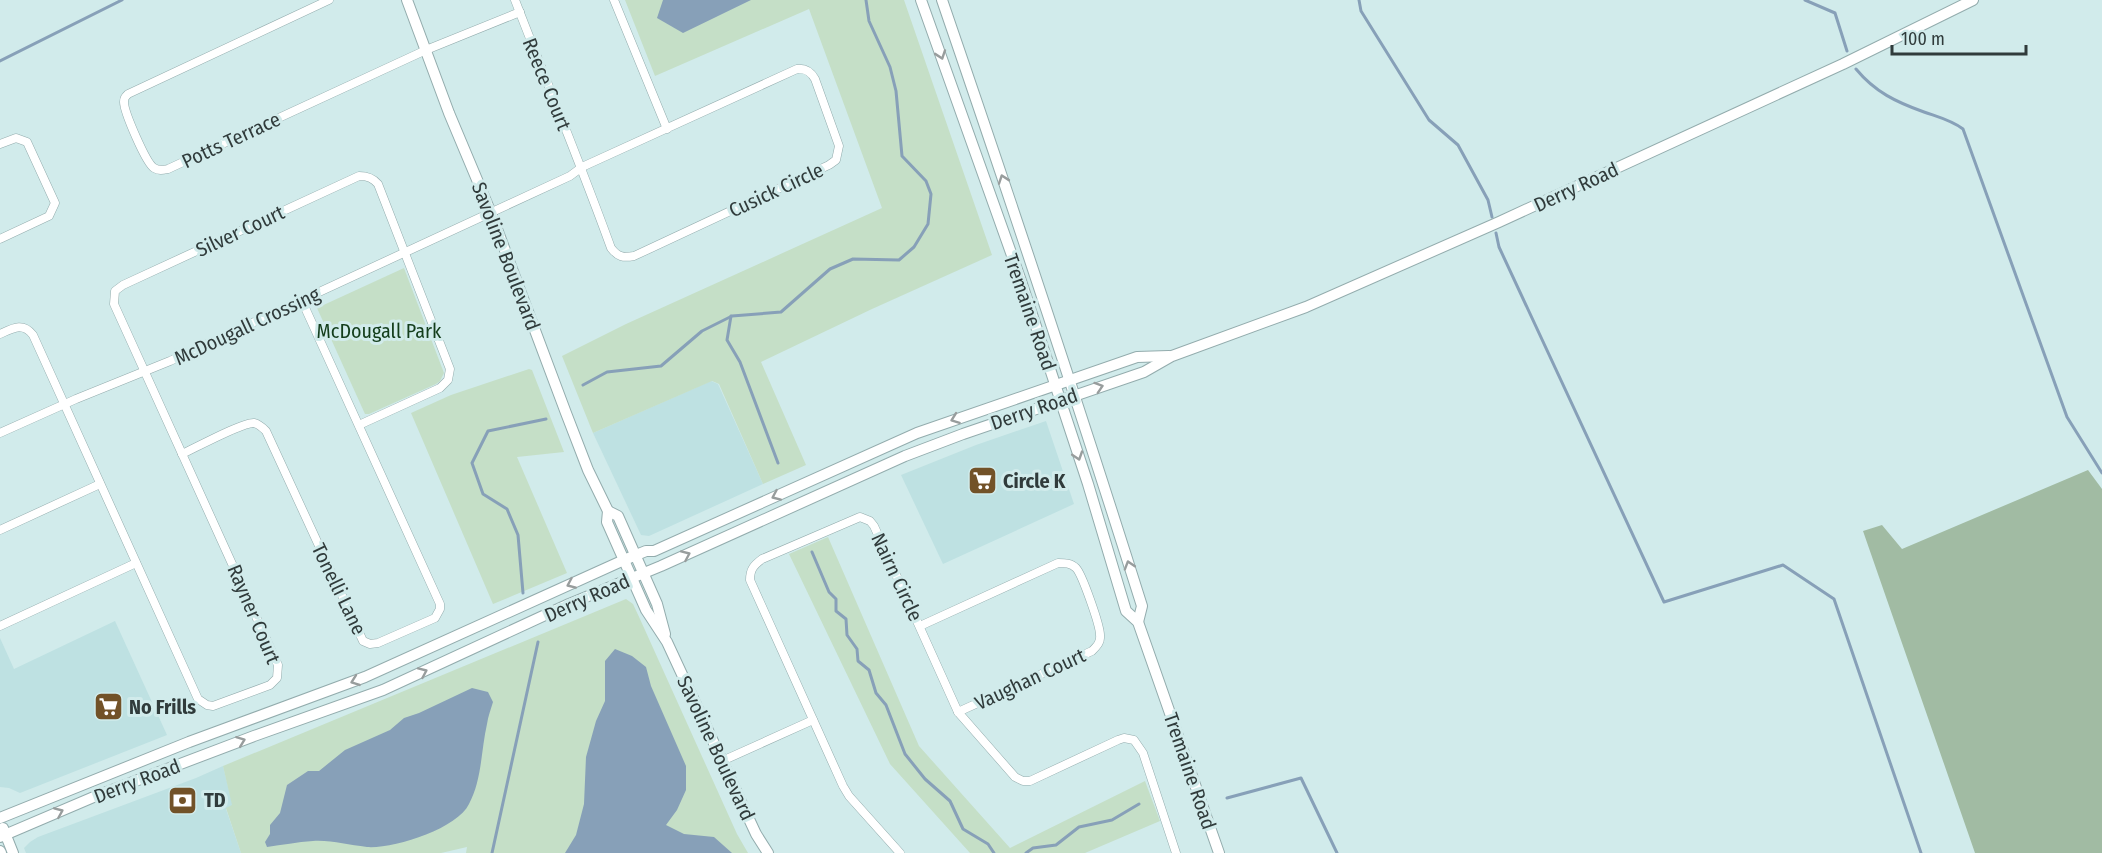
<svg xmlns="http://www.w3.org/2000/svg" width="2102" height="853" font-family="'Fira Sans Condensed',sans-serif">
	<style>
		.built { fill: #bee1e2 }
		.green { fill: #c5dfc7 }
		.forest { fill: #a1bba3 }
		.water { fill: #87a0b8 }
		.lines { fill: none; stroke-linecap: round; stroke-linejoin: round }
		.stream { stroke: #87a0b8; stroke-width: 3 }
		.street-casing { stroke: #93acad; stroke-width: 9 }
		.secondary-casing { stroke: #93acad; stroke-width: 12 }
		.street { stroke: #fff; stroke-width: 8 }
		.secondary { stroke: #fff; stroke-width: 10 }
		.oneway { stroke: #989d9d }
		.labels { text-anchor: middle; stroke-width: 6; stroke-linejoin: round; paint-order: stroke }
		.street-label { font-size: 20px; fill: #303b3b; stroke: #d1ebeb }
		.park-label { font-size: 20px; fill: #133d1b; stroke: #d1ebeb }
		.poi-label { font-size: 20px; font-weight: bold; fill: #303b3b; stroke: #d1ebeb; text-anchor: start }
	</style>
	<rect width="100%" height="100%" fill="#d1ebeb"/>
	<!-- built -->
	<g class="built">
		<path d="M711,381L718,384L763,484L649,536L641,535L593,433Z"/>
		<path d="M1046,421L1074,504L943,564L901,475L976,445Z"/>
		<path d="M115,621L167,735L20,793L9,788L0,787V638L14,669Z"/>
		<path d="M223,766L233,806L226,809L241,853H26L24,848L30,842L38,837L196,778Z"/>
	</g>
	<!-- green -->
	<g class="green">
		<path d="M625,0H904L992,255L872,309L761,362L806,465L763,484L719,384L712,381L593,433L562,356L626,324L882,208L809,9L655,76Z"/>
		<path d="M404,268L444,373L440,381L436,384L369,414H365L317,308Z"/>
		<path d="M529,369L532,370L564,452L517,457L567,573L493,604L411,413L451,395Z"/>
		<path d="M828,537L919,746L1010,848L1145,781L1160,821L1085,853H970L890,764L789,554Z"/>
		<path d="M626,599L633,604L640,619L737,834L748,853H466L467,847L441,853H241L226,808L232,805L223,766Z"/>
	</g>
	<!-- forest -->
	<path class="forest" d="M2088,470L2102,489V853H1975L1863,531L1882,525L1902,549Z"/>
	<!-- water -->
	<g class="water">
		<path d="M663,0H751L683,33L657,18Z"/>
		<path d="M615,649L632,656L646,667L651,686L686,766V790L677,810L666,825L684,834L714,837L732,853H565L576,835L584,804L586,757L596,721L605,701V661Z"/>
		<path d="M472,688L488,692L493,702C491,709 488,716 487,724C481,750 482,780 469,804C457,829 393,849 367,847C348,845 332,840 313,841C297,842 282,845 267,847L265,842L270,834V825L280,813L287,785L308,771H319L345,750L390,730L404,718L419,713Z"/>
	</g>
	<g class="lines">
		<!-- stream -->
		<g class="stream">
			<path d="M1359,0L1361,11L1429,120L1458,145L1488,200L1492,217"/>
			<path d="M1805,0L1835,13L1847,51"/>
			<path d="M0,61L122,0"/>
			<path d="M1856,69C1875,92 1896,102 1924,112C1938,117 1951,120 1963,129L2067,417L2102,473"/>
			<path d="M1496,233L1499,247L1664,602L1783,565L1834,599L1921,853"/>
			<path d="M731,316L727,340L740,362L778,463"/>
			<path d="M583,385L607,372L661,366L702,331L732,316L781,312L830,269L853,259L899,260L914,247L928,224L931,194L926,181L902,156L896,91L890,67L869,21L866,0"/>
			<path d="M812,552L829,592L836,599V611L846,619L847,635L857,649L858,661L869,670L876,693L886,705L905,754L925,779L950,801L963,829L988,844L994,853"/>
			<path d="M523,593L518,535L507,509L483,494L472,463L488,431L546,419"/>
			<path d="M1227,798L1301,778L1337,853"/>
			<path d="M492,853L538,642"/>
			<path d="M1026,853L1033,848L1056,845L1079,827L1112,820L1139,804"/>
		</g>
		<defs>
			<g id="street">
				<path d="M329,0L128,94C125,97 124,98 124,102C124,112 146,163 154,168C159,171 163,170 168,169L426,50L520,12"/>
				<path d="M614,0L667,129"/>
				<path d="M0,144L16,138L27,142L55,203L49,216L0,239"/>
				<path d="M0,334C13,328 23,322 33,335L198,699L207,705L213,706L270,685L277,678L278,665L114,304L115,291L123,285L359,176C368,176 373,178 378,184L450,369L448,380L440,388L359,425"/>
				<path d="M0,433L76,399L170,361L570,176L582,167L797,69C806,68 811,72 815,79L839,146L836,160L829,165L634,256C623,258 618,257 611,248C581,165 547,83 515,0"/>
				<path d="M182,454C195,448 243,422 254,423C259,424 263,428 266,431L363,641L370,644L378,643L435,618L440,609V604L302,301"/>
				<path d="M0,530L100,484"/>
				<path d="M0,626L136,563"/>
				<path d="M920,626L1058,563C1065,563 1071,563 1076,568C1082,574 1100,625 1100,635C1101,642 1097,646 1092,651L958,712"/>
				<path d="M722,761L813,720"/>
				<path d="M900,853L849,796L843,786L750,580C750,569 754,565 762,559L860,517L870,521L874,526L958,712L1015,777L1023,781H1030L1118,740L1124,738L1134,740L1143,753L1176,853"/>
			</g>
			<g id="secondary">
				<path d="M407,0L449,113L491,213L566,413L588,470L608,511L607,522L646,610L667,642L756,834L768,853"/>
				<path d="M921,0L1020,278L1088,484L1126,611L1138,622L1219,853"/>
				<path d="M942,0C1011,201 1078,403 1142,606L1138,622"/>
				<path d="M608,511L618,516L657,604L665,634"/>
				<path d="M0,818L189,742L365,677L624,560L646,551H654L917,433L1137,357L1169,356"/>
				<path d="M3,828L13,853"/>
				<path d="M0,837L96,796L254,736L383,690L569,604L661,566L905,456L963,434L1144,372L1172,356L1306,307L1499,222L1843,64L1973,0"/>
				<path d="M0,851L1,853"/>
			</g>
		</defs>
		<!-- street casing -->
		<use href="#street" class="street-casing"/>
		<!-- secondary casing -->
		<use href="#secondary" class="secondary-casing"/>
		<!-- street -->
		<use href="#street" class="street"/>
		<!-- secondary -->
		<use href="#secondary" class="secondary"/>
	</g>
	<!-- one-way arrows -->
	<defs><path id="oneway-chevron" d="M-2-3.5L2.5 0L-2 3.5" fill="none" stroke-width="1.6" stroke-linecap="round" stroke-linejoin="round" transform="scale(1.5)"/></defs>
	<g class="oneway">
		<use href="#oneway-chevron" transform="translate(941 55) rotate(71)"/>
		<use href="#oneway-chevron" transform="translate(1003 179) rotate(-109)"/>
		<use href="#oneway-chevron" transform="translate(1099 387) rotate(-18)"/>
		<use href="#oneway-chevron" transform="translate(955 419) rotate(160)"/>
		<use href="#oneway-chevron" transform="translate(1078 456) rotate(72)"/>
		<use href="#oneway-chevron" transform="translate(776 496) rotate(156)"/>
		<use href="#oneway-chevron" transform="translate(686 555) rotate(-24)"/>
		<use href="#oneway-chevron" transform="translate(1129 565) rotate(-107)"/>
		<use href="#oneway-chevron" transform="translate(571 584) rotate(156)"/>
		<use href="#oneway-chevron" transform="translate(423 672) rotate(-24)"/>
		<use href="#oneway-chevron" transform="translate(355 681) rotate(160)"/>
		<use href="#oneway-chevron" transform="translate(241 741) rotate(-21)"/>
		<use href="#oneway-chevron" transform="translate(59 812) rotate(-23)"/>
	</g>
	<!-- icons -->
	<defs>
		<symbol id="supermarket-square" viewBox="-11 -11 22 22"><rect x="-9" y="-9" width="18" height="18" rx="4" fill="#725228" stroke="#d1ebeb"/><path d="M-6-5.5h2.5l.6 2H6L4.5 2H-2.5L-4.4-4H-6ZM-1.5 3.2a1.3 1.3 0 1 0 .1 0ZM3 3.2a1.3 1.3 0 1 0 .1 0Z" fill="#fff"/></symbol>
		<symbol id="bank-square" viewBox="-11 -11 22 22"><rect x="-9" y="-9" width="18" height="18" rx="4" fill="#725228" stroke="#d1ebeb"/><path d="M-6-4H6V4H-6ZM0-2.3a2.3 2.3 0 1 0 0 4.6a2.3 2.3 0 1 0 0-4.6Z" fill="#fff"/></symbol>
	</defs>
	<g fill-rule="evenodd">
		<use href="#supermarket-square" x="966" y="464" width="33" height="33"/>
		<use href="#supermarket-square" x="92" y="690" width="33" height="33"/>
		<use href="#bank-square" x="166" y="784" width="33" height="33"/>
	</g>
	<g class="labels">
		<!-- street labels -->
		<g class="street-label">
			<text transform="translate(547 84) rotate(68)" y="7">Reece Court</text>
			<text transform="translate(231 140) rotate(-25)" y="7">Potts Terrace</text>
			<text transform="translate(1576 187) rotate(-25)" y="7">Derry Road</text>
			<text transform="translate(776 190) rotate(-25)" y="7">Cusick Circle</text>
			<text transform="translate(240 231) rotate(-25)" y="7">Silver Court</text>
			<text transform="translate(506 256) rotate(69)" y="7">Savoline Boulevard</text>
			<text transform="translate(1030 312) rotate(71)" y="7">Tremaine Road</text>
			<text transform="translate(247 326) rotate(-25)" y="7">McDougall Crossing</text>
			<text transform="translate(1034 409) rotate(-19)" y="7">Derry Road</text>
			<text transform="translate(897 577) rotate(65)" y="7">Nairn Circle</text>
			<text transform="translate(339 589) rotate(64)" y="7">Tonelli Lane</text>
			<text transform="translate(587 598) rotate(-24)" y="7">Derry Road</text>
			<text transform="translate(254 614) rotate(67)" y="7">Rayner Court</text>
			<text transform="translate(1030 679) rotate(-25)" y="7">Vaughan Court</text>
			<text transform="translate(716 748) rotate(65)" y="7">Savoline Boulevard</text>
			<text transform="translate(1190 771) rotate(71)" y="7">Tremaine Road</text>
			<text transform="translate(137 781) rotate(-21)" y="7">Derry Road</text>
		</g>
		<!-- park labels -->
		<g class="park-label">
			<text x="379" y="338">McDougall Park</text>
		</g>
		<!-- poi labels -->
		<g class="poi-label">
			<text x="1003" y="488">Circle K</text>
			<text x="129" y="714">No Frills</text>
			<text x="204" y="807">TD</text>
		</g>
	</g>
	<!-- scale -->
	<path d="M1892 45v9h134v-9" fill="none" stroke="#303b3b" stroke-width="3"/>
	<text x="1901" y="45" font-size="18" fill="#303b3b" stroke="#d1ebeb" stroke-width="4.5" paint-order="stroke">100 m</text>
</svg>
